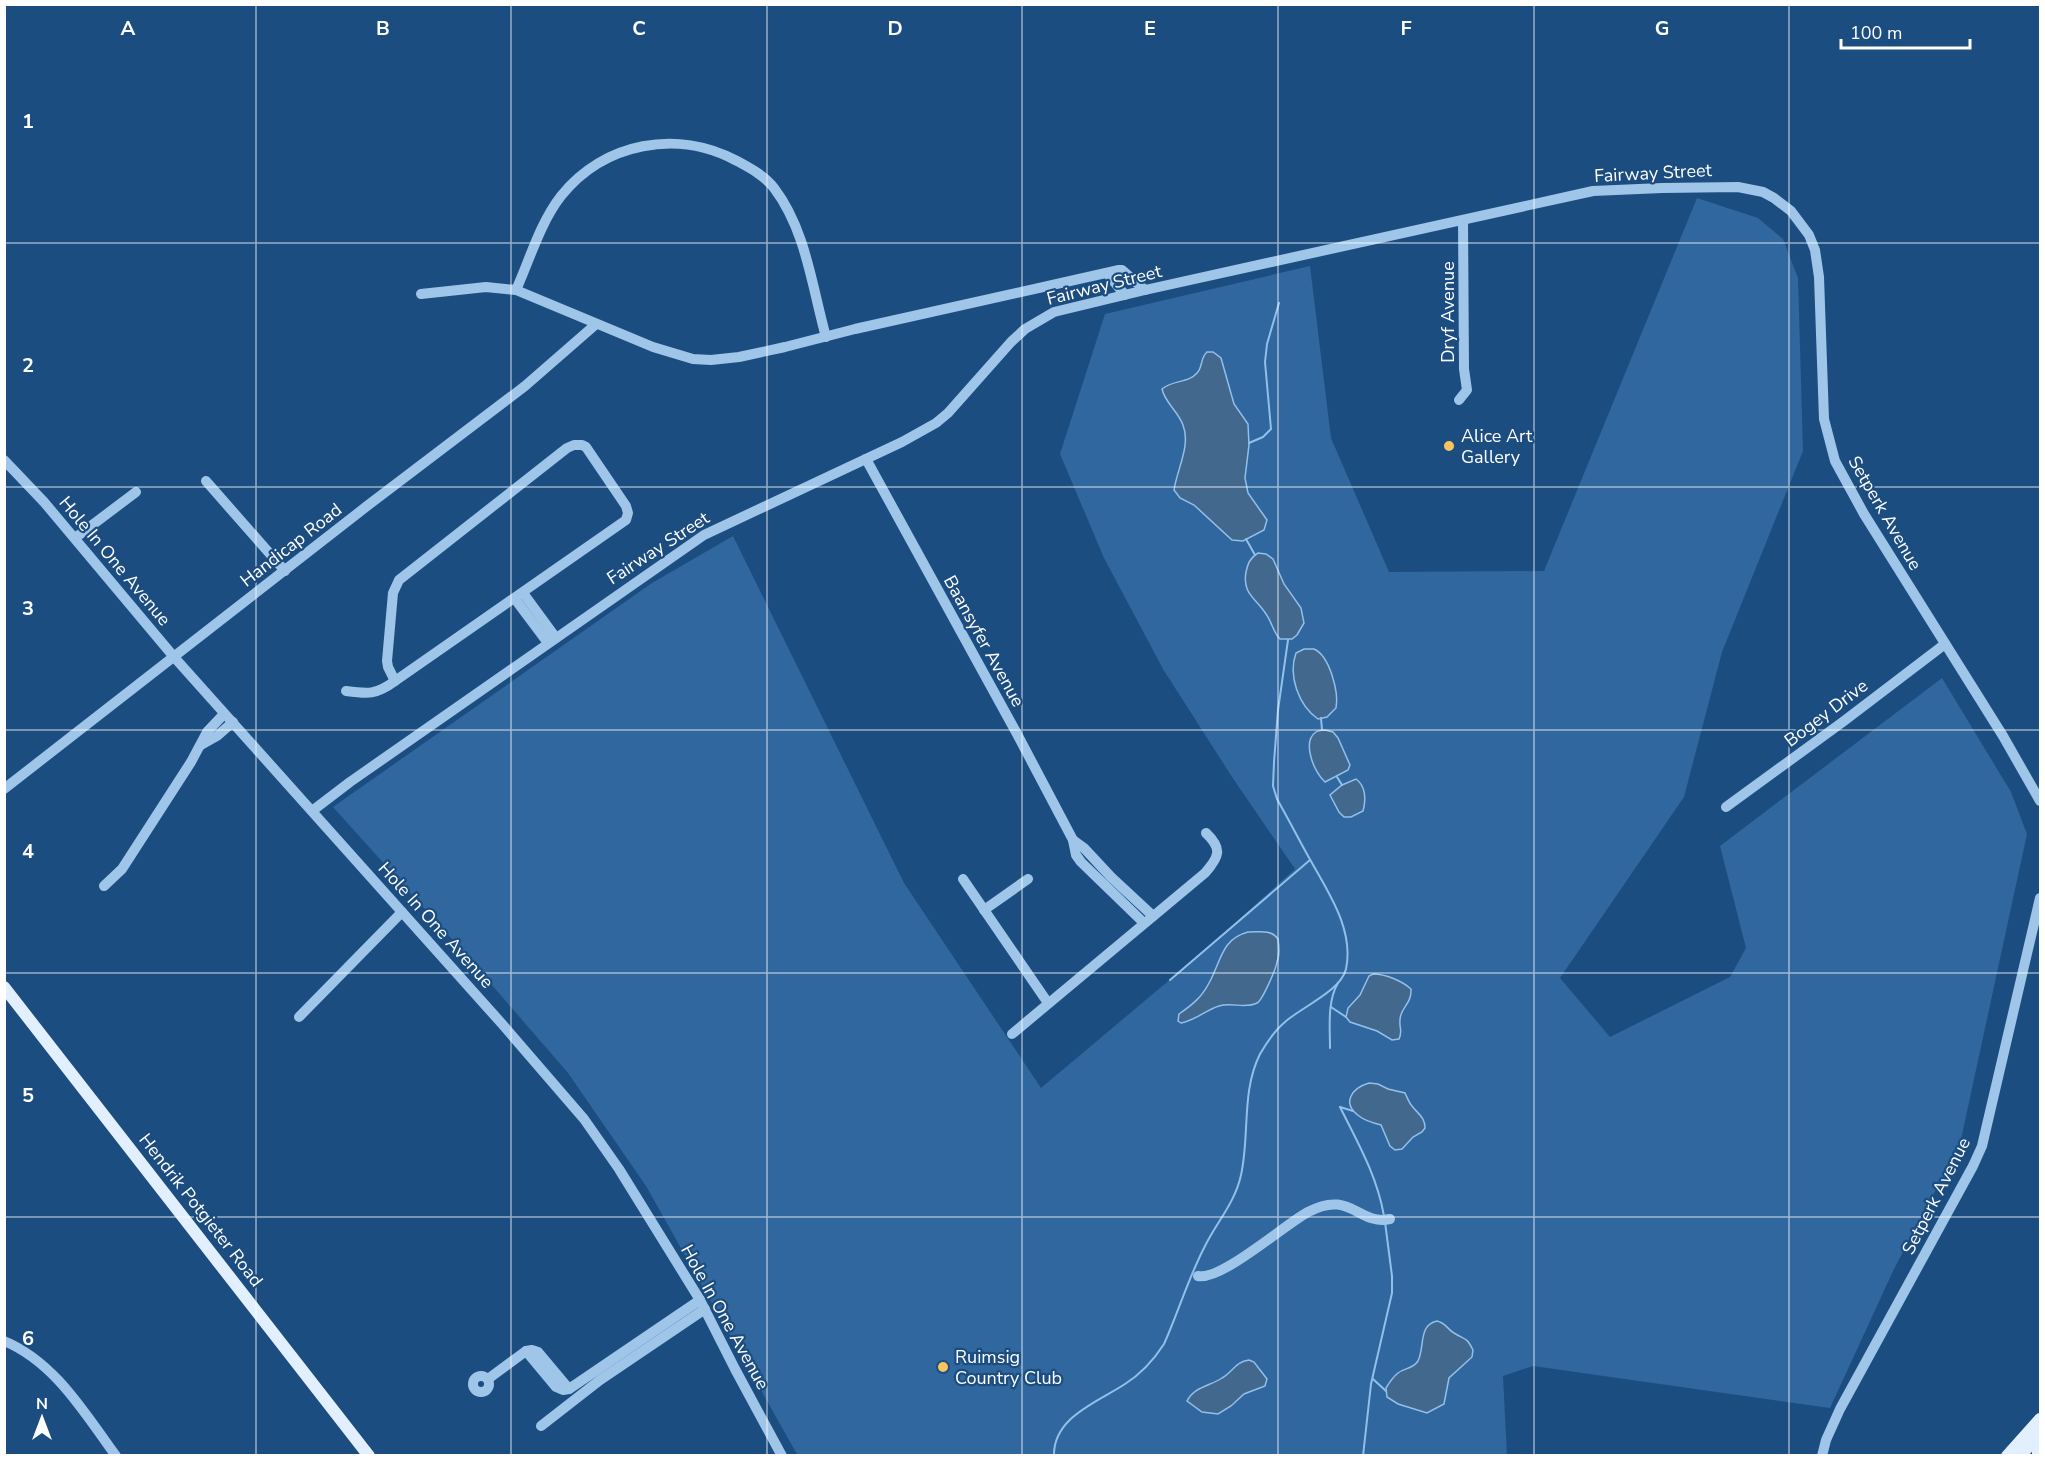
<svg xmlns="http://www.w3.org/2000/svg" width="2045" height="1460" font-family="'Nunito Sans',sans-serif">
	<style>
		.green { fill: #2f679e }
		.water { fill: #43688d; stroke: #92c0eb; stroke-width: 1.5 }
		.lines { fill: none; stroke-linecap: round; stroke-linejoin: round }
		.stream { stroke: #92c0eb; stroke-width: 2 }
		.minor { stroke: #9fc5e9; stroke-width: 10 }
		.major { stroke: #e2effe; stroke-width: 12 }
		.grid { fill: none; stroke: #fff; stroke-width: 1.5; stroke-opacity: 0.55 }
		.poi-dot { fill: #fac45d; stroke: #1c4d80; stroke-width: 2 }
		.labels { text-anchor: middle; stroke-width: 4.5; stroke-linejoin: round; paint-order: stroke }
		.street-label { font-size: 18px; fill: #fff; stroke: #1c4d80 }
		.poi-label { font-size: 18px; fill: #fff; stroke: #1c4d80; text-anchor: start }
		.grid-label { font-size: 20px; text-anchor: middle; font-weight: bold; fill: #fff; stroke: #1c4d80; stroke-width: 4.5; stroke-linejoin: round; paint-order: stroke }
	</style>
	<rect width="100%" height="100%" fill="#1c4d80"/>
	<!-- green -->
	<path class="green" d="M1697,198L1758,218L1783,239L1798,278L1803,451L1722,652L1684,797L1560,978L1610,1037L1730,977L1746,948L1720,846L1942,678L2011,792L2027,834L1960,1144L1894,1269L1830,1408L1533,1366L1503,1376L1507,1455L798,1456L646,1186L568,1073L459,947L333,807L652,583L733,536L904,883L1041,1088L1204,951L1295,869L1232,777L1163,669L1104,558L1060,454L1105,314L1310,266L1331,438L1389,572L1544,571Z"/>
	<!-- water -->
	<g class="water">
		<path d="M1207,352H1213L1221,358L1234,404L1248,424L1249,445L1245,478L1248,493L1267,520L1264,530L1243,541L1232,540L1194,505L1180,498L1174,490C1177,469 1191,446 1183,425C1178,411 1165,403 1162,389C1172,380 1189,383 1197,373C1203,367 1200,358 1207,352Z"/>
		<path d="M1258,553L1266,554L1273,559L1284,584L1301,608L1304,623L1297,635L1292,639H1280C1273,632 1272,622 1266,614C1256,598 1242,594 1246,572C1248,563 1250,558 1258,553Z"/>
		<path d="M1304,649C1306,649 1312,649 1314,649C1330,656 1339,693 1336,708L1327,717L1318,719C1298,705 1288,675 1296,653Z"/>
		<path d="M1325,730L1333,732L1338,738L1350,765L1348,770L1325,782C1315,774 1301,742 1316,732C1317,731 1323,730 1325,730Z"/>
		<path d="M1356,779C1366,786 1366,800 1363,811L1351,817H1344L1339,812L1330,795L1342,785Z"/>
		<path d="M1248,932C1259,932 1271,929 1278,939C1279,946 1280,955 1277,962C1276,969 1262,1001 1257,1003C1246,1009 1231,1002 1219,1006C1206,1010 1196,1020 1181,1023L1178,1021L1179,1014C1192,1005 1202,997 1209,983C1221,962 1221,939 1248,932Z"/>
		<path d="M1373,974C1386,974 1402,981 1411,989C1412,1004 1400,1008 1400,1020C1399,1028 1403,1031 1399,1039L1392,1040L1377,1031L1350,1022L1346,1017L1348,1008L1360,995L1369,976Z"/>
		<path d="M1369,1083L1378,1084L1388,1089L1405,1093C1407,1097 1409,1103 1412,1106C1418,1114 1425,1117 1425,1128L1422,1132L1413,1137L1402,1149L1395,1150L1390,1146L1381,1125C1373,1123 1365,1121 1359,1116C1341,1103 1352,1088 1369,1083Z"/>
		<path d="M1437,1321C1446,1323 1447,1329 1454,1333C1465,1340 1466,1336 1473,1350L1472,1357L1449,1378L1444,1404L1427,1413L1398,1404L1387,1397L1386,1388C1389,1383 1393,1377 1398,1373C1404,1368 1413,1369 1418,1361C1425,1347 1418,1325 1437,1321Z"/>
		<path d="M1249,1360L1254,1362L1267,1379L1265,1386L1244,1394L1231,1406L1218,1414L1202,1412L1187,1401C1194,1387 1210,1386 1222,1378C1233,1372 1235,1362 1249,1360Z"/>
	</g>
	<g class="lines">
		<!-- stream -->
		<g class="stream">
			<path d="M1249,443L1263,437L1271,429L1265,362L1267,344L1279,303"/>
			<path d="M1246,539L1255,555"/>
			<path d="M1321,718L1322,730"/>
			<path d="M1337,777L1342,785"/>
			<path d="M1170,980L1310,860"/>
			<path d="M1331,1007L1346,1017"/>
			<path d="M1330,1048C1330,1028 1327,1001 1338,983"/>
			<path d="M1340,1107C1358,1143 1377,1176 1384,1216"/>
			<path d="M1340,1107L1353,1111"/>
			<path d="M1373,1379L1386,1391"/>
			<path d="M1054,1456C1053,1417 1098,1402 1125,1384C1141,1374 1153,1361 1164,1344C1178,1313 1188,1279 1204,1248C1216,1223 1235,1203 1241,1175C1250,1135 1241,1092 1260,1054C1267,1042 1274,1031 1285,1022C1300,1008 1341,991 1346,969C1354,931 1330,895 1312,863C1300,842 1289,820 1277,799L1273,786L1274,762L1278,710L1288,640"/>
			<path d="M1363,1456L1371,1384L1392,1293V1276L1385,1222"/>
		</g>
		<!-- minor -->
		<g class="minor">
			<path d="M1107,273L1125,295"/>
			<path d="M516,290C530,259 540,223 561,196C604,142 678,129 737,161C750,168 765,176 774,188C806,230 812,287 826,337"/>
			<path d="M421,294L486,287L516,290L653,347L693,359L711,360L739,357L785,347L855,329L1119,270H1122L1145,290"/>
			<path d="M1459,400L1467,390L1464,369L1463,220"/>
			<path d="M574,445H582L586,447L626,506L628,513L626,520L395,681L388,667L387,661L393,593L399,580L567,448Z"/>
			<path d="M866,459L1016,732L1073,840L1076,855L1081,862L1144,923"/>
			<path d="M4,460L44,502L174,657L503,1025L584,1119L619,1169L700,1300L735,1369L782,1456"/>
			<path d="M206,481L285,571"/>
			<path d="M75,538L136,492"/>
			<path d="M523,593L556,638"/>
			<path d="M515,599L548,643"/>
			<path d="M346,691C368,694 376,695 395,681"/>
			<path d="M201,745L217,736L233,722"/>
			<path d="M4,789L367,506L525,386L595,325"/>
			<path d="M1726,807L1844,721L1945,644"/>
			<path d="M312,811L350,782L704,535L902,442L936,423L948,413L1011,342L1025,329L1054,312L1145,290L1593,191L1662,188L1738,187L1763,192L1774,198L1791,211L1809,235L1815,250L1819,277L1824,419L1835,461L1864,514L2003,736L2040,801"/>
			<path d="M1073,840L1084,848L1111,877L1153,916"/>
			<path d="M963,879L1048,1003"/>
			<path d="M104,886L122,869L191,762L207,732L224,714"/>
			<path d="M984,910L1028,879"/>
			<path d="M299,1017L402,912"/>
			<path d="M1012,1034L1205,873C1219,857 1223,849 1206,833"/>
			<path d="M1198,1276C1221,1281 1284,1225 1308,1212C1351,1189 1358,1226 1390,1219"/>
			<path d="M4,1341C55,1362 85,1414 116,1456"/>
			<path d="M526,1351L556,1387L563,1390L569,1389L700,1300"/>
			<circle cx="481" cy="1384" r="8"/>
			<path d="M488,1379L526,1351L532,1350L538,1352L569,1389"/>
			<path d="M541,1426L600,1380L705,1309"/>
			<path d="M1822,1456L1826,1440L1840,1409L1973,1166L1982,1146L2040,898"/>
		</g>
		<!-- major -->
		<g class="major">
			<path d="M4,987L369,1456"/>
			<path d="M2007,1456L2040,1419"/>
			<path d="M2020,1456L2040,1434"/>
			<path d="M2038,1456V1442L2040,1438"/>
		</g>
	</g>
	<!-- grid -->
	<path class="grid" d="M256,4V1456M511,4V1456M767,4V1456M1022,4V1456M1278,4V1456M1534,4V1456M1789,4V1456M4,243H2040M4,487H2040M4,730H2040M4,973H2040M4,1217H2040"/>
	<!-- markers -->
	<g class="poi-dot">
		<circle cx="1449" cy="446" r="6"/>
		<circle cx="943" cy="1367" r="6"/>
	</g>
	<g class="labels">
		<!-- street labels -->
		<g class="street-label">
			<text transform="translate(1653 173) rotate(-3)" y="6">Fairway Street</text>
			<text transform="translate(1104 285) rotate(-14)" y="6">Fairway Street</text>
			<text transform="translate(1448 312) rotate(-90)" y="6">Dryf Avenue</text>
			<text transform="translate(1885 513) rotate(60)" y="6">Setperk Avenue</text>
			<text transform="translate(291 545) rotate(-38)" y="6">Handicap Road</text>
			<text transform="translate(658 548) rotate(-33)" y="6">Fairway Street</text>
			<text transform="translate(115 561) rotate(50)" y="6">Hole In One Avenue</text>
			<text transform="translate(984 641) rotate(61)" y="6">Baansyfer Avenue</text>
			<text transform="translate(1826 713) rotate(-37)" y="6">Bogey Drive</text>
			<text transform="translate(436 925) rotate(48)" y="6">Hole In One Avenue</text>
			<text transform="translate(1936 1196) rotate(-63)" y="6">Setperk Avenue</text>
			<text transform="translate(201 1210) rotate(52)" y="6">Hendrik Potgieter Road</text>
			<text transform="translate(725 1317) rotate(61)" y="6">Hole In One Avenue</text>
		</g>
		<!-- poi labels -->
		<g class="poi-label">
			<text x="1461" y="442">Alice Art<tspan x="1461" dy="21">Gallery</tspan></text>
			<text x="955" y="1363">Ruimsig<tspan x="955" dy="21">Country Club</tspan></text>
		</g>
	</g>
	<g class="grid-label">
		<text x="128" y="35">A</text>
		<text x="383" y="35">B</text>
		<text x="639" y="35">C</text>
		<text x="895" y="35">D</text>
		<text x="1150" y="35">E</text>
		<text x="1406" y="35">F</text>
		<text x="1662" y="35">G</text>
		<text x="28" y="128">1</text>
		<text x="28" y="372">2</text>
		<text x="28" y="615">3</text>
		<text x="28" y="858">4</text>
		<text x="28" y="1102">5</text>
		<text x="28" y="1345">6</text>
	</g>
	<!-- border -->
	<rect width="2045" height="1460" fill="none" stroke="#ffffff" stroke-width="12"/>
	<!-- north arrow -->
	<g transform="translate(42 1418)" stroke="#1c4d80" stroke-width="4.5" paint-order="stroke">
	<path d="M0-4.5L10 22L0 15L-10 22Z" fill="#ffffff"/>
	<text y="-9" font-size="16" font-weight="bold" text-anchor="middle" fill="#ffffff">N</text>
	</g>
	<!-- scale -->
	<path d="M1841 39v9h129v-9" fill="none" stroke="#ffffff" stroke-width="3"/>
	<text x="1850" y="39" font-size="18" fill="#ffffff" stroke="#1c4d80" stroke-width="4.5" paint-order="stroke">100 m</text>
</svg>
